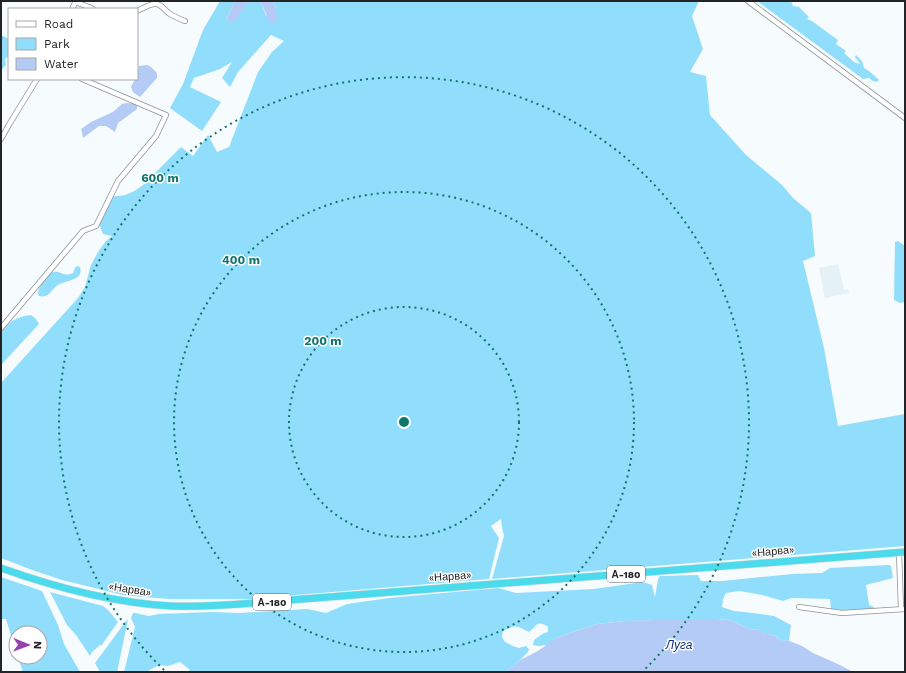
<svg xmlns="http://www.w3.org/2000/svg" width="906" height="673" font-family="'Work Sans',sans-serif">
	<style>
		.built { fill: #e4f2f7 }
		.green { fill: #91ddfc }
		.water { fill: #b4cbf6 }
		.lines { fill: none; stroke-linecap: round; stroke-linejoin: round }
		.stream { stroke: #b4cbf6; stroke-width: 1 }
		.minor-casing { stroke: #8d9294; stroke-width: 6 }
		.trunk-casing { stroke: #d7d8d8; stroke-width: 8 }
		.minor { stroke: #fff; stroke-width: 4.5 }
		.trunk { stroke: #4cdbec; stroke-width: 7 }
		.ring { fill: none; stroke: #0f766e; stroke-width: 2; stroke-dasharray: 2 4 }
		.labels { text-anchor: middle; stroke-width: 3; stroke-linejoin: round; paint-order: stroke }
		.shield { fill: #fff; stroke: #656666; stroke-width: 1 }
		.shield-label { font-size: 10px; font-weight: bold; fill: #232425 }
		.street-label { font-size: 11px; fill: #232425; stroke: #fff }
		.water-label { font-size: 12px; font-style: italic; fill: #0d317f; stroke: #fff }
		.centre { fill: #0f766e; stroke: #fff; stroke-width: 2 }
		.ring-label { font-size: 12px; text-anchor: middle; font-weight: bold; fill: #0f766e; stroke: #fff; stroke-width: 3; stroke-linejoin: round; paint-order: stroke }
	</style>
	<rect width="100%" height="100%" fill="#f6fbfd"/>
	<!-- built -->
	<path class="built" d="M838,264L844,290L848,289L849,293L825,298L819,268Z"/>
	<!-- green -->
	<g class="green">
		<path d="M220,1H235L226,20L251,1H257L262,4L266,16L276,8L272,1H699L692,16L703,49L690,72L706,76L710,115L746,155L782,185L793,198L811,213L815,256L803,261L824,348L838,426L905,414V546L492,579L504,536L502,527L501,519L491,526L499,538L489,579L249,599H170L142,597L123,595L62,580L32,570L1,558V383L78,298L85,287L91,265L98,252L106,241L112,236L103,234L99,224L112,196C133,198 147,182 160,168C167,161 174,154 181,147L193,156L208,135L217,152L229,147L258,72L272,52L284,41L271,35L238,72L230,87L222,78L232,62L220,69L194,78L190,87L221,102L202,131L170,108L183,84L203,30Z"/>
		<path d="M757,1H791L793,6L799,7L809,17L807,19L812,21L838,40L836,44L846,51L844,53L854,62L860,64L855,57L856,55L862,61L864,68L869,71L879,80L877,82L873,81L869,78L863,79Z"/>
		<path d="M1,35L9,39V59L7,57L5,59L6,65L1,70Z"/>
		<path d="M898,241L905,246V302L900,303L894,300L895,242Z"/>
		<path d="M77,266L80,267C84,280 68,280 60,284C52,287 50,299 39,296L38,292C40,285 48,269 58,272C64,274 66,276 73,273L75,268Z"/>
		<path d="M31,315L36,319L39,324L1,365V333C9,321 16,317 31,315Z"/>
		<path d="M889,565L891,566L893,578L866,585L869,605L874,607V609L843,610L831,609L830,599L792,598L783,601L762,595L740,591L726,593L723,599L722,607L734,611L753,613L774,616L791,625L789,641L787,640L782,642L776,636L762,633L760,630L749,629L729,620L716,619L625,621L597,624L573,632L556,638L548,645L538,646L533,645L534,640L544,633L548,632V627C536,619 537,627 529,632C516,626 517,624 503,631L502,637L505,642L513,646L519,648L526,646L529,649L528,652L515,665L505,672H190L189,669L180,662L168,666L159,665L146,672H124L135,627L131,618L133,613H135L149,616L159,614L213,612L240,613L307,609L326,613L347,604L389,598L498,588L516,593L594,589L643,582L652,585L655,597L658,579L660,576L698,575L701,581H722L793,574L822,573L830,568Z"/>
		<path d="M1,577L42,591L58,625L64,644L80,672H23L18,657H40V633H16V652L6,619H1Z"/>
		<path d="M50,592L103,606L108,610L118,622L101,646L100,645L92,652L90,656L76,635L67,625Z"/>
		<path d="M128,620L117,672H100L95,663L126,621Z"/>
	</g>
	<!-- water -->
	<g class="water">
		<path d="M235,1H251L245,6L235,22L226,20Z"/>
		<path d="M257,1H272L276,8L278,21L270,24L262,4Z"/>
		<path d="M147,65L151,67L157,73V78L140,97L133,92L131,87L135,79H137V74L139,66Z"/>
		<path d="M127,103L137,104V109L118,123L115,132L106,126H99L83,138L82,132L81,129L91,122L113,112L122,104Z"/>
		<path d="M685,619H716L729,620L749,629L760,630L763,633L776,636L782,642L787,640L802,646L813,653L840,665L853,672H505L515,665L520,660L538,651L556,638L573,632L597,624L625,621Z"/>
	</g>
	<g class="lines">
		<!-- stream -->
		<path class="stream" d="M1,41L9,46"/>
		<defs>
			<g id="minor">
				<path d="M748,1L905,118"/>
				<path d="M75,2L89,7L93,9"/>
				<path d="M72,9L76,1"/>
				<path d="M137,11C142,9 149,4 155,4C161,3 165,11 170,14C175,17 180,19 185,21"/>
				<path d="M1,139L10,123L37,79"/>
				<path d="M1,328L83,231L96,226L118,181L156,136L166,115L82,79"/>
				<path d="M899,552L901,609"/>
				<path d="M799,607L842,613L905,609"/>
			</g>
			<path id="trunk" d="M1,568C54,587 114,603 171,606C202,607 234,605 265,602L905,552"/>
		</defs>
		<!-- minor casing -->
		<use href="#minor" class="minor-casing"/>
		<!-- trunk casing -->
		<use href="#trunk" class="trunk-casing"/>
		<!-- minor -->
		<use href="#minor" class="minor"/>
		<!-- trunk -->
		<use href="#trunk" class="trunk"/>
	</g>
	<!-- distance rings -->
	<g class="ring">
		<circle cx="404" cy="422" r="115"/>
		<circle cx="404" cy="422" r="230"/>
		<path d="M164 670A345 345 0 1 1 644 670"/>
	</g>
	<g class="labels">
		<!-- shield labels -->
		<g class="shield">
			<rect x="607" y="566" width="38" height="16" rx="3"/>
			<rect x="253" y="594" width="38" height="16" rx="3"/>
		</g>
		<g class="shield-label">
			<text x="626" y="578">А-180</text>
			<text x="272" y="606">А-180</text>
		</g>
		<!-- street labels -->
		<g class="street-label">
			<text transform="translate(773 551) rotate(-5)" y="4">«Нарва»</text>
			<text transform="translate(450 576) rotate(-4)" y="4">«Нарва»</text>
			<text transform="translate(130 589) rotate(9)" y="4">«Нарва»</text>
		</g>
		<!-- water labels -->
		<g class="water-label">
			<text x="679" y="649">Луга</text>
		</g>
	</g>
	<circle cx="404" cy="422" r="6" class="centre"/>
	<g class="ring-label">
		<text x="160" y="182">600 m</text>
		<text x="241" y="264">400 m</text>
		<text x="323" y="345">200 m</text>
	</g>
	<!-- border -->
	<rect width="906" height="673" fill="none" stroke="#232425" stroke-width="4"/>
	<!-- legend -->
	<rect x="8" y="8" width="130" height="72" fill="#ffffff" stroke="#a7a7a8"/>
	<rect x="16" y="21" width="20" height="6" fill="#ffffff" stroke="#a7a7a8"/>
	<text x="44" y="28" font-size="12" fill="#232425">Road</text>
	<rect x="16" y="38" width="20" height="12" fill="#91ddfc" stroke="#a7a7a8"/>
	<text x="44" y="48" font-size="12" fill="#232425">Park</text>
	<rect x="16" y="58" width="20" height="12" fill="#b4cbf6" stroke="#a7a7a8"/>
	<text x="44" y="68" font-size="12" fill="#232425">Water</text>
	<!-- north arrow -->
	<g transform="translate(28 645) rotate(91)"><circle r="19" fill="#ffffff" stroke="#a7a7a8"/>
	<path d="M0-3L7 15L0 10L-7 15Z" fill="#9641ae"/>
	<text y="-6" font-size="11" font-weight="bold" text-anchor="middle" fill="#232425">N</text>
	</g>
</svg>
